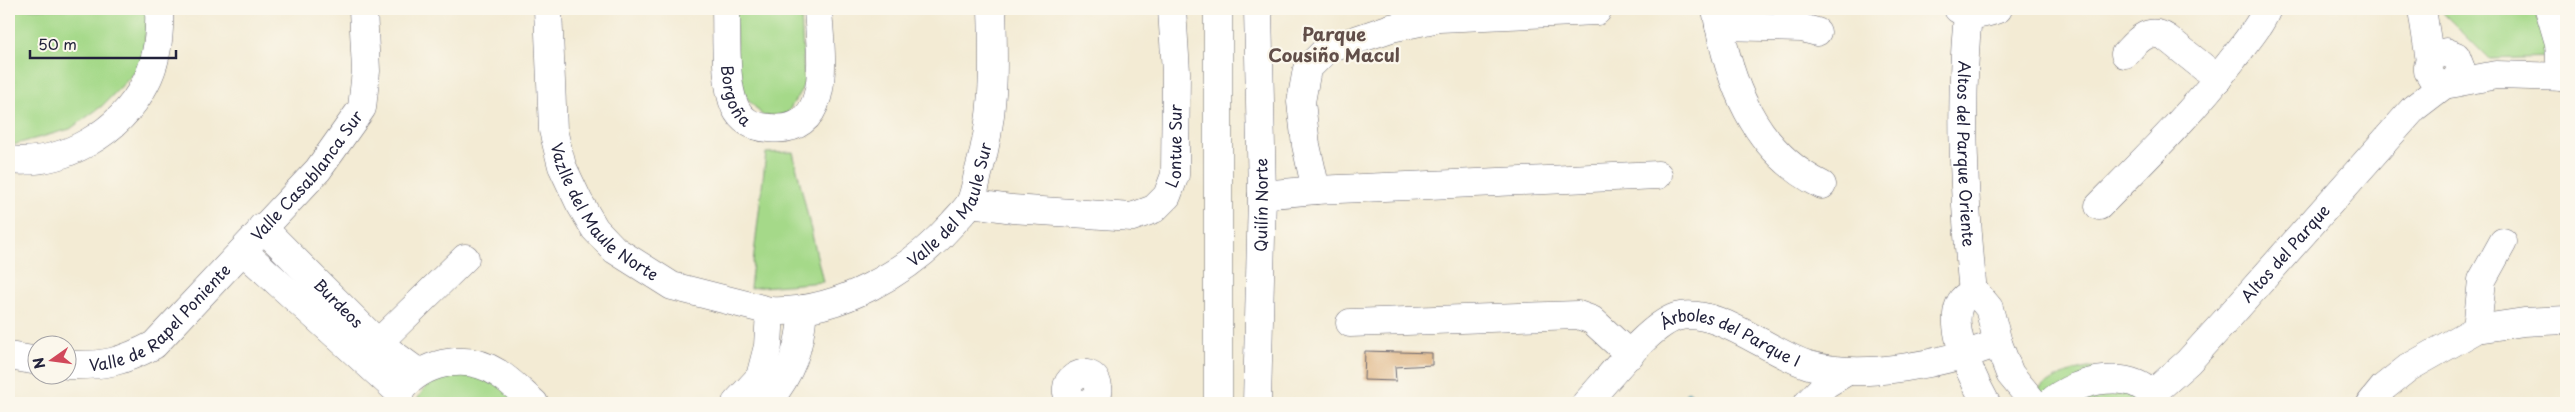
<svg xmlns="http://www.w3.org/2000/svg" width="2575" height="412" font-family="'Playpen Sans',sans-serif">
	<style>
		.green { fill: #a5d989; stroke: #647e62 }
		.water { fill: #58c1d4; stroke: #3d7288 }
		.building { fill: #d59f62 }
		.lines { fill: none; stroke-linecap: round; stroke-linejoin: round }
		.minor-casing { stroke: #6b6871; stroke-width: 29 }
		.minor { stroke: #fff; stroke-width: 28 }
		.labels { text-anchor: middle; stroke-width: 4.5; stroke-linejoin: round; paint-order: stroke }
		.street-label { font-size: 16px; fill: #22223b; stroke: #fbf7ec }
		.neighbourhood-label { font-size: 18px; font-weight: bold; fill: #614e49; stroke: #fbf7ec }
	</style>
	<rect width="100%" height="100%" fill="#fbf7ec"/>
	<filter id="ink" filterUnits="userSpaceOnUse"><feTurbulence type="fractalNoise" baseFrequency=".02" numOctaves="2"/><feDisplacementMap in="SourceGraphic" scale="10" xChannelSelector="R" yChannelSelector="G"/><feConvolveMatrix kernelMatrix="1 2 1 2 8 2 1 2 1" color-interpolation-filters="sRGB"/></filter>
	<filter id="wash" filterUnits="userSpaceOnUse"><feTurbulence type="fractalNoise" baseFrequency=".0096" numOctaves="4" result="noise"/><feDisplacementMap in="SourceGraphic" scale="20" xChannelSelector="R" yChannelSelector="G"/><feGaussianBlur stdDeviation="1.12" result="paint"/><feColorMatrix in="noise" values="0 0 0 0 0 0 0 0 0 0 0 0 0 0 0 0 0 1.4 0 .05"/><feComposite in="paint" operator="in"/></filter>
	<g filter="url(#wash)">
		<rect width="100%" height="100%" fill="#f3ebd4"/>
		<!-- green -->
		<g class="green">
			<path d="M9,9H148L142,65L102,106L70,129L9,146Z"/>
			<path d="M735,9H801L804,85L787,114L763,116L738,88Z"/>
			<path d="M2439,9H2535L2551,57L2489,59Z"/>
			<path d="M793,152L823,282L750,288L766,153Z"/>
			<path d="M2088,368L2117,370L2152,403H2025C2044,382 2060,373 2088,368Z"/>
			<path d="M474,370L526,403H415L434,374Z"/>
		</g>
		<!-- water -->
		<path class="water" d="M1688,391L1703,402L1702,403H1688L1691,399L1685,395Z"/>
		<g id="blocks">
			<!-- building -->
			<path class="building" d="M1365,351L1432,353V365L1395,367L1396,381L1364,380Z"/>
		</g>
	</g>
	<g filter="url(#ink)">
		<use href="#blocks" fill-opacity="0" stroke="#6b6871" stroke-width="1"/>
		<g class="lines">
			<defs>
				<g id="minor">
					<path id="s1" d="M548,9L553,130L562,166L579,202L595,229L615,250L672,286L770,311C837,314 910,272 953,223C958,217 966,210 970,203C974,195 976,183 978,174C995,117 994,67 992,9"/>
					<path id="s2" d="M726,9C727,37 724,82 735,107C742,122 754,127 769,128C836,136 820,50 818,9"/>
					<path d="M1218,9V403"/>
					<path d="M1716,9C1728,80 1753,151 1822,185"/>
					<path d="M1958,9C1971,18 1985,14 1998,9"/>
					<path d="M2422,9L2430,61"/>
					<path d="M2549,9L2559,43L2561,77"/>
					<path d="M1597,11L1439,18L1391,28L1326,50L1307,69L1301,102L1306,145L1316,190L1658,175"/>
					<path id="s3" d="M1968,14C1959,107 1964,200 1973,293"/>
					<path d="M1719,26L1802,28L1817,32"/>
					<path d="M2125,54C2137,41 2148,26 2167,38L2218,79"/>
					<path d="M2455,81L2461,69L2456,56L2446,52L2434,56L2428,66V71L2434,81L2444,85L2496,75L2566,77"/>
					<path d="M9,160C64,166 120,132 145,84C157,62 160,33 159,9"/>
					<path d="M1262,195L1316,190"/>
					<path id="s4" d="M970,203L1012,209L1132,217L1154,209L1167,196L1175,175L1176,72L1172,9"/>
					<path d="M2099,206C2145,159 2193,112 2233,59C2245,43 2259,28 2267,9"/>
					<path id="s5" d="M262,227L378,343L419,373"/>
					<path d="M243,251L400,393"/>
					<path d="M1350,323L1578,315L1592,320L1630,355"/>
					<path d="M2477,329L2482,280L2503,242"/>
					<path d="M378,343L465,258"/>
					<path d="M9,356L38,361"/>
					<path id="s6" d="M68,365C105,366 121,362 154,345L318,170L362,108L366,71L363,9"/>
					<path d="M405,385C429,360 469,354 498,373C511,381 522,393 534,403"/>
					<path id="s7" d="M2152,394L2188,362L2229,317L2414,108L2444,85"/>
					<path d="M736,403L760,377L768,346L770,311"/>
					<path d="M767,403C792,372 800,349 803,309"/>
					<path d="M1076,403C1048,385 1092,357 1098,387C1100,394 1095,399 1090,403"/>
					<path id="s8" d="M1257,403L1262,195L1258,9"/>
					<path id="s9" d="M1586,403C1608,380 1647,327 1676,317C1716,305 1770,354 1809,365C1863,381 1946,363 1998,343"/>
					<path d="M1808,403L1826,384L1846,372"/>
					<path d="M1986,403C1974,381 1935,305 1973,293L1978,295L1989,308L1998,343L2010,374L2034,403"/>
					<path d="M2050,403C2074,379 2140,365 2156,403"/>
					<path d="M2371,403L2384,387L2408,368L2477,329L2524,322L2566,320"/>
				</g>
			</defs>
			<!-- minor casing -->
			<use href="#minor" class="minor-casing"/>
			<!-- minor -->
			<use href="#minor" class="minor"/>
		</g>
	</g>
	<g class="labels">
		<!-- street labels -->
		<g class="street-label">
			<text dy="6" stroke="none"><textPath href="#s2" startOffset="88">Borgoña</textPath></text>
			<text dy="6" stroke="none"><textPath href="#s4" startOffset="256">Lontue Sur</textPath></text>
			<text dy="6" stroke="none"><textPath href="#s3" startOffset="140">Altos del Parque Oriente</textPath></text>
			<text dy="6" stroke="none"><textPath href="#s6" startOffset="318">Valle Casablanca Sur</textPath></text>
			<text dy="6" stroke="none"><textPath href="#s1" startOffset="651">Valle del Maule Sur</textPath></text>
			<text dy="6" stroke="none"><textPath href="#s8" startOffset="198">Quilín Norte</textPath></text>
			<text dy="6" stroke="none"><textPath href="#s1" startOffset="221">Vazlle del Maule Norte</textPath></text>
			<text dy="6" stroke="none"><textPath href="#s7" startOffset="194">Altos del Parque</textPath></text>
			<text dy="6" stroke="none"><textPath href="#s5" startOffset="108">Burdeos</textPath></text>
			<text dy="6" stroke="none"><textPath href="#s6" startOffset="109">Valle de Rapel Poniente</textPath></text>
			<text dy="6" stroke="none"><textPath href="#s9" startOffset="184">Árboles del Parque I</textPath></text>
		</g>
		<!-- neighbourhood labels -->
		<g class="neighbourhood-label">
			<text x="1334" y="41">Parque<tspan x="1334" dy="21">Cousiño Macul</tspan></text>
		</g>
	</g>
	<!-- margin -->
	<rect width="2575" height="412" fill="none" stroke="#fbf7ec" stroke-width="30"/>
	<!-- north arrow -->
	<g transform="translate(52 360) rotate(256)"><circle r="24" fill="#fbf7ec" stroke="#a4a2a5"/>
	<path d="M0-4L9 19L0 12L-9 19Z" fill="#d1495b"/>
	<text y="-8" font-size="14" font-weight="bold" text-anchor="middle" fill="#22223b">N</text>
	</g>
	<!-- scale -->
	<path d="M30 50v8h146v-8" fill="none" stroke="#22223b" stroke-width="2.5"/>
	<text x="38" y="50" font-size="15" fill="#22223b" stroke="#fbf7ec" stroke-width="4" paint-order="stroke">50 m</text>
</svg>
